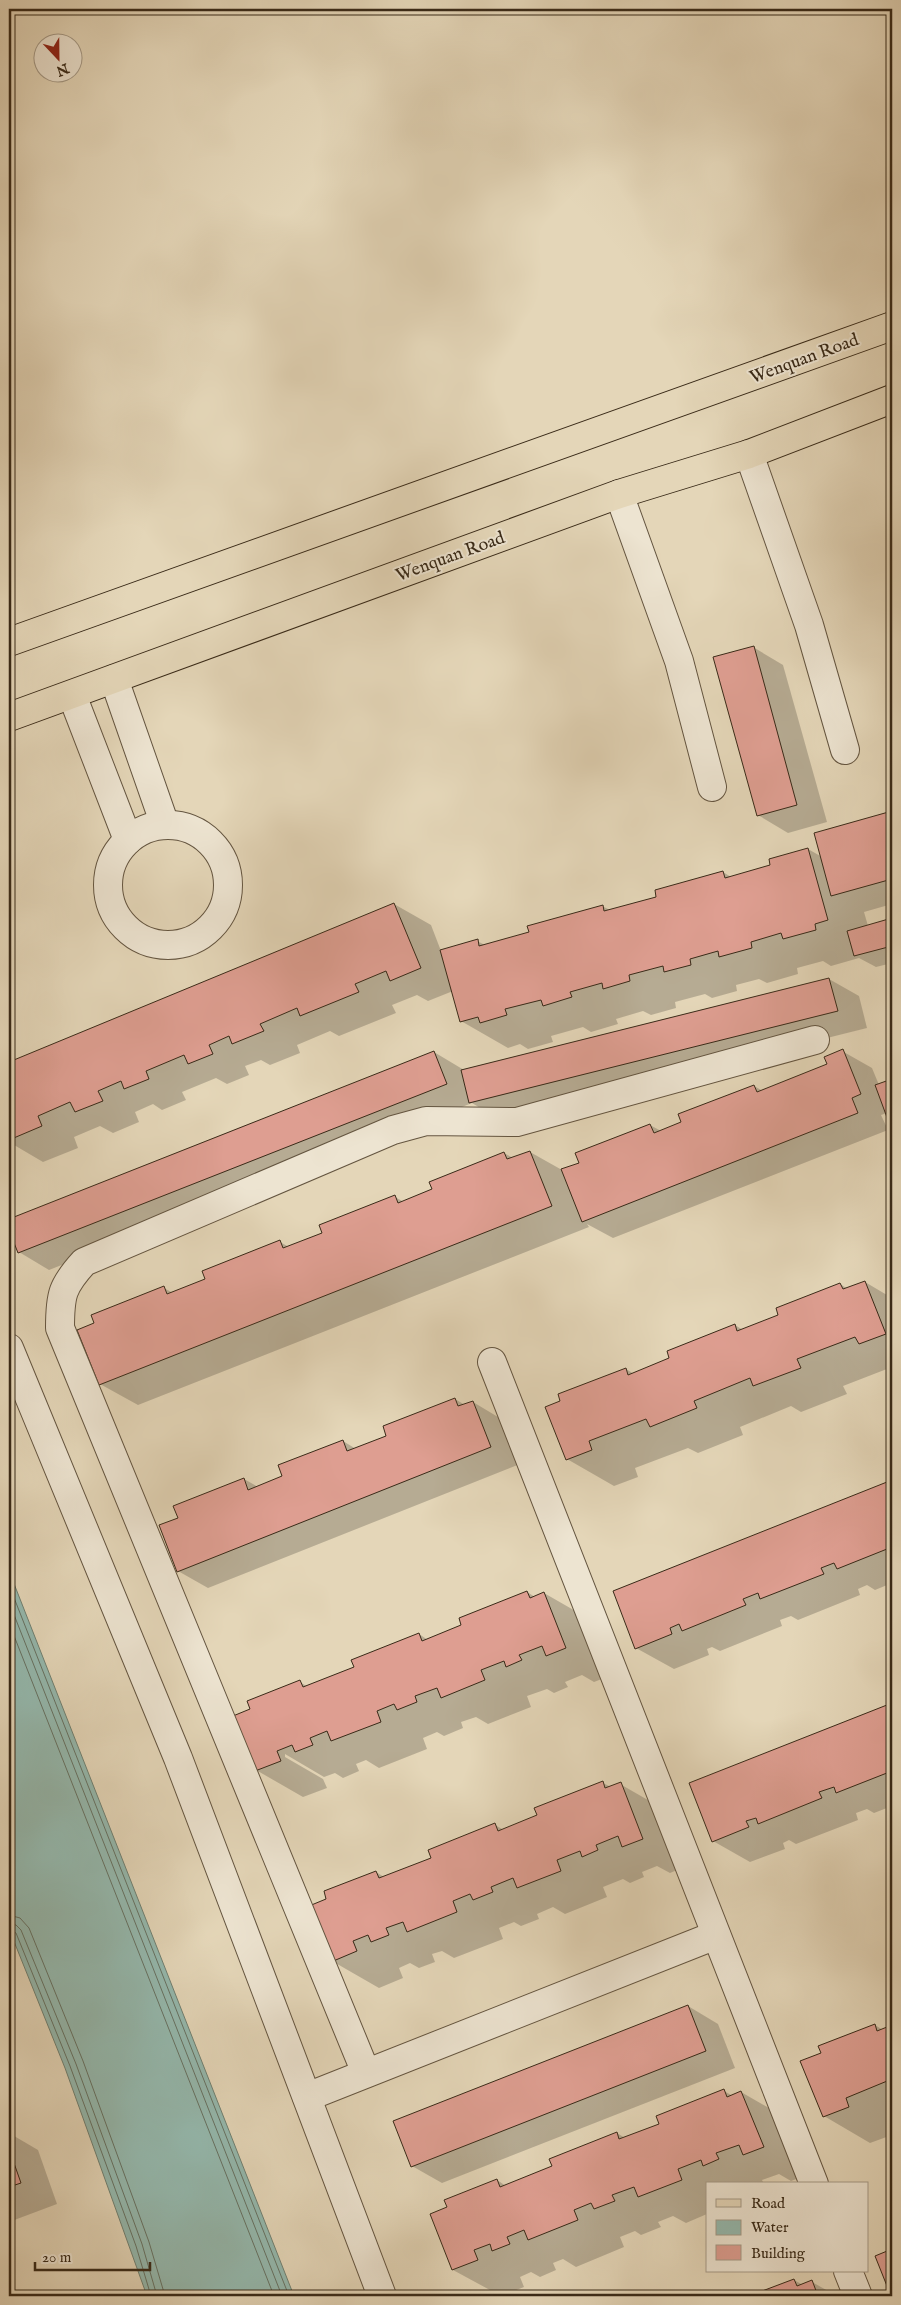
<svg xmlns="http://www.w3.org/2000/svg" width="901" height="2305" font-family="'IM FELL English',serif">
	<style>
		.water { fill: #95b9ae; stroke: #708072 }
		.shadow { fill: #0003 }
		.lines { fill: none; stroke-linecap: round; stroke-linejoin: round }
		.shore { stroke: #677263; stroke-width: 1 }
		.building { fill: #de9e91; stroke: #392a18 }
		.minor-casing { stroke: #645540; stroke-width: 30 }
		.major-casing { stroke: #392a18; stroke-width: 30 }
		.minor { stroke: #ede4d1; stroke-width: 28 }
		.major { stroke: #e4d6b8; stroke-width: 28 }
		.labels { text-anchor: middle; stroke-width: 4; stroke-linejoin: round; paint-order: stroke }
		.street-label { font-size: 18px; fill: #392a18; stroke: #ede4d1 }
	</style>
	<rect width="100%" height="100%" fill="#e4d6b8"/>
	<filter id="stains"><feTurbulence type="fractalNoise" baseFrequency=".004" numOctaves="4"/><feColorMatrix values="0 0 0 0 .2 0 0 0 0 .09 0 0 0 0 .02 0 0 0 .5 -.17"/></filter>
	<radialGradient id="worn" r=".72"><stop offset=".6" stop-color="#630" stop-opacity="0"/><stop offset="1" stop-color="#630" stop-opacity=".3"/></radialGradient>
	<!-- water -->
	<path class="water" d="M9,1571L294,2296H147L65,2068L9,1929Z"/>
	<!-- shadow -->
	<g class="shadow">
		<path d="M753,647L783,665L827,822L788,833L758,815Z"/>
		<path d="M892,813V904L864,912L868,926L892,920V963L876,967L859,958L831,966L823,961L797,968L798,974L767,983L759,979L736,985L737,991L712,998L705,994L675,1002L676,1008L651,1015L643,1011L616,1019L618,1024L591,1032L583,1027L551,1036L553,1042L528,1049L520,1044L508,1048L461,1021L453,991L428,1001L417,995L392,1005L396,1013L339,1036L330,1031L297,1045L300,1053L270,1065L261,1060L245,1066L249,1075L227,1084L216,1078L182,1092L186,1100L162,1110L153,1104L135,1112L139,1122L113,1133L100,1126L74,1137L78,1148L43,1162L9,1142V1063L394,904L431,925L441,951L477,941L485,945L530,933L602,906L610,910L658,898L723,872L731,877L772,866L808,849L822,857L815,834Z"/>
		<path d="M829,979L859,996L867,1028L500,1120L472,1103L49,1270L19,1252L9,1226V1221L434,1052L464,1070Z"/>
		<path d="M842,1051L872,1068L879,1085L892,1080V1127L887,1113L881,1115L888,1130L613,1238L587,1224L589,1227L138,1405L100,1384L96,1323L164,1288L173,1293L207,1280L280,1242L289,1247L323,1234L395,1197L404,1202L433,1190L504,1153L513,1158L530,1152L562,1170L581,1163L650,1125L661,1131L683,1123L754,1086L763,1091L829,1065Z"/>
		<path d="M865,1282L892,1298V1367L843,1386L847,1394L801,1412L791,1406L740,1427L743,1435L698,1453L688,1448L635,1468L638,1477L614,1486L567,1459L626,1369L634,1374L671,1359L735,1325L743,1330L780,1316L840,1284L848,1289Z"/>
		<path d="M455,1399L465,1405L473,1402L503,1420L520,1464L208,1588L178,1571L179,1518L244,1479L258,1487L284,1477L343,1441L356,1449L388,1436Z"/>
		<path d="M892,1481V1583L875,1590L867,1585L858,1589L860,1595L798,1620L791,1616L780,1620L782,1626L720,1651L712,1647L707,1649L709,1655L674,1669L636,1648L614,1591Z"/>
		<path d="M527,1592L535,1597L544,1593L591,1620L612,1675L594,1682L582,1675L565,1682L568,1687L554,1693L547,1689L527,1696L531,1707L488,1724L476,1717L461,1722L463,1728L444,1736L437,1732L423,1738L427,1749L379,1768L366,1760L356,1764L359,1771L343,1778L335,1773L324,1777L285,1754V1757L323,1779L327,1788L303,1797L256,1770L252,1709L300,1682L308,1687L356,1668L419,1634L428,1640L463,1626Z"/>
		<path d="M892,1704V1806L874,1813L867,1809L856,1813L858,1820L796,1844L789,1840L783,1843L785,1849L750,1862L713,1841L691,1784Z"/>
		<path d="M603,1783L611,1787L620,1784L667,1811L689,1865L670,1873L657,1866L642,1872L644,1877L630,1883L623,1879L603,1887L607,1897L565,1914L553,1907L537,1914L539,1919L521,1926L514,1922L499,1928L503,1939L454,1958L442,1951L432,1954L435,1962L419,1968L410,1963L399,1968L403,1978L379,1988L332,1961L328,1900L376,1872L384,1877L432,1858L495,1825L504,1830L539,1816Z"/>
		<path d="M688,2006L718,2024L735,2068L442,2183L412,2166Z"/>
		<path d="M875,2025L883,2030L892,2026V2135L870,2143L824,2116L822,2054Z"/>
		<path d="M724,2091L733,2096L741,2092L788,2119L810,2174L791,2181L779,2174L762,2180L764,2184H707V2214L686,2223L673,2216L658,2222L661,2227L641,2235L635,2231L620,2237L624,2247L576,2267L563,2259L553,2263L556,2270L540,2277L531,2272L520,2277L524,2287L501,2296L453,2270L432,2215L449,2208L497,2180L506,2186L553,2167L617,2133L625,2138L660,2125Z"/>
		<path d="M9,2133L38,2150L57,2204L9,2222Z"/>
		<path d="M794,2280L803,2285L812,2282L837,2296H752Z"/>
		<path d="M53,2293L59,2296H44Z"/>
	</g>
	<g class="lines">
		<!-- shore -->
		<g class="shore">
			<path d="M9,1585L289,2296"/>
			<path d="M9,1602L282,2296"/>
			<path d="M9,1623L274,2296"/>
			<path d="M9,1915L20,1918L29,1928L83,2061L149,2242L165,2296"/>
			<path d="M9,1923L16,1925L21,1930L76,2064L142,2244L157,2296"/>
			<path d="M9,1929L16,1933L70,2066L136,2246L151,2296"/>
		</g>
	</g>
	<!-- building -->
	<g class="building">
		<path d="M754,646L797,805L757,816L713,657Z"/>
		<path d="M892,811V879L831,896L814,833Z"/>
		<path d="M808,848L828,920L815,924L816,930L783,939L781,933L751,942L752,948L719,957L718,951L690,959L691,965L664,972L663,966L629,975L630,981L603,989L602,983L570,992L572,997L543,1006L541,1000L505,1009L507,1015L480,1023L478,1017L460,1022L440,950L478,939L479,946L529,932L527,926L603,905L604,911L656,897L655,890L723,871L725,878L770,865L769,859Z"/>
		<path d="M394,903L421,968L390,981L386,971L355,984L359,992L300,1016L297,1008L260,1024L264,1031L232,1044L229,1036L209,1045L213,1054L188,1064L184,1055L146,1071L149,1079L124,1089L121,1081L98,1091L103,1101L75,1112L70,1102L38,1116L42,1126L9,1140V1062Z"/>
		<path d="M892,918V946L854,956L847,931Z"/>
		<path d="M829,978L838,1011L469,1103L461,1070Z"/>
		<path d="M843,1049L861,1094L852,1098L858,1113L582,1222L561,1169L579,1163L575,1153L650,1124L654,1133L681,1122L678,1114L754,1085L757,1092L827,1064L824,1057Z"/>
		<path d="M434,1051L447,1084L18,1253L9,1230V1219Z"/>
		<path d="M892,1079V1131L875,1085Z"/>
		<path d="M530,1151L552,1206L99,1385L77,1330L94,1323L91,1315L164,1286L167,1294L205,1279L202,1271L280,1240L283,1248L322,1233L319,1225L395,1195L398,1203L432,1189L429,1182L504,1152L507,1159Z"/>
		<path d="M865,1281L886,1334L859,1344L855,1337L797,1359L801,1368L753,1386L750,1378L694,1401L697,1408L650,1427L646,1419L589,1441L592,1450L566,1460L545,1407L560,1401L558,1394L626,1368L628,1375L669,1358L667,1351L735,1324L737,1331L778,1315L776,1308L840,1283L843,1289Z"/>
		<path d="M455,1398L458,1406L473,1401L491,1447L177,1572L159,1525L178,1518L173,1506L244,1478L248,1490L282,1476L278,1465L343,1440L347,1451L386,1436L383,1426Z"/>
		<path d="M892,1480V1547L837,1569L834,1563L821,1568L824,1574L760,1599L758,1593L743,1599L746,1605L682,1631L679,1624L670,1628L672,1634L635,1649L613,1591Z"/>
		<path d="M527,1591L530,1598L544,1592L566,1648L546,1656L542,1646L519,1655L522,1660L506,1667L504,1661L481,1670L485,1680L441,1698L437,1688L415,1696L417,1702L397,1710L394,1704L377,1711L381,1722L331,1741L327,1731L310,1738L313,1745L295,1752L292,1745L277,1751L281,1761L255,1771L233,1716L250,1709L247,1701L300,1680L303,1687L354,1667L351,1660L419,1633L422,1641L461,1625L459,1618Z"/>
		<path d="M892,1703V1771L836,1793L834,1787L819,1792L822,1798L758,1824L756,1818L746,1821L749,1827L712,1842L689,1783Z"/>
		<path d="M603,1781L605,1788L621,1782L643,1839L622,1847L618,1836L596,1845L598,1850L582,1857L580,1851L557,1860L561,1871L517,1888L513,1878L491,1887L493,1892L473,1900L470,1894L453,1901L457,1912L407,1932L403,1922L386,1928L389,1935L371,1942L368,1935L353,1941L357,1951L331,1962L309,1906L326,1899L324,1891L376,1871L379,1878L431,1858L428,1850L495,1823L498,1831L537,1815L534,1808Z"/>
		<path d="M688,2005L706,2051L411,2167L393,2121Z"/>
		<path d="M875,2024L877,2031L892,2025V2079L846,2098L849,2107L823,2117L800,2061L821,2053L818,2046Z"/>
		<path d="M724,2089L727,2097L741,2091L764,2147L743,2155L739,2145L716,2153L719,2159L703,2166L701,2160L678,2169L682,2180L638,2197L634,2187L612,2195L615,2201L594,2209L591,2203L574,2210L578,2220L528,2240L524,2230L507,2237L510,2244L492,2251L490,2244L474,2250L478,2260L452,2270L430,2214L447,2207L444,2200L497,2179L500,2187L552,2166L549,2159L617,2132L619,2139L659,2124L656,2116Z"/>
		<path d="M9,2149L21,2183L9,2187Z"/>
		<path d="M892,2249V2296H891L875,2256Z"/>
		<path d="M794,2279L797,2286L812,2280L818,2296H749Z"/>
	</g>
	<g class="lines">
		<defs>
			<g id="minor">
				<path d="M749,454L809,625L845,750"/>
				<path d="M619,494L679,661L712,787"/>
				<path d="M114,679L165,825"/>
				<path d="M72,695L128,840"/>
				<circle cx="168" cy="885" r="60"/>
				<path d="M9,1348L178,1758L382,2296"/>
				<path d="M492,1362L814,2184"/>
				<path d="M366,2073L60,1328C60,1295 62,1286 84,1262L393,1130L426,1121L517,1122L815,1040"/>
				<path d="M307,2097L716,1935"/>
				<path d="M848,2271L858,2296"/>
			</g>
			<g id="major">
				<path d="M9,642L892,326"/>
				<path d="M9,717L619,494L749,454L892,399"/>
			</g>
		</defs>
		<!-- minor casing -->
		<use href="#minor" class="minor-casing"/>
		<!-- major casing -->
		<use href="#major" class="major-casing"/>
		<!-- minor -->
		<use href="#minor" class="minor"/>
		<!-- major -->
		<use href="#major" class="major"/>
	</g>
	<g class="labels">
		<!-- street labels -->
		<g class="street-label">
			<text transform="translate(804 358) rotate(-20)" y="6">Wenquan Road</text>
			<text transform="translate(450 556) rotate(-20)" y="6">Wenquan Road</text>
		</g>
	</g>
	<!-- margin -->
	<rect width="901" height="2305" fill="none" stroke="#e4d6b8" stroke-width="30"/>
	<rect x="10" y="10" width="881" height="2285" fill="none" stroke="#392a18" stroke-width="2.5"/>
	<rect x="15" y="15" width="871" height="2275" fill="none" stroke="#392a18"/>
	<!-- legend -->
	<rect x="706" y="2182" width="162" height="90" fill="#ede4d1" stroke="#a59a87"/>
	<rect x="716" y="2199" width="25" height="8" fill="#e4d6b8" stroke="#a59a87"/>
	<text x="751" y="2208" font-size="15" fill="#392a18">Road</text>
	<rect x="716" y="2220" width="25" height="15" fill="#95b9ae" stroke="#a59a87"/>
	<text x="751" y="2232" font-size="15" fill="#392a18">Water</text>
	<rect x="716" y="2245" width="25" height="15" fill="#de9e91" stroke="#a59a87"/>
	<text x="751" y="2258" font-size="15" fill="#392a18">Building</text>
	<!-- north arrow -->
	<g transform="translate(58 58) rotate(158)"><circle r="24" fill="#ede4d1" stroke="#a59a87"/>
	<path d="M0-4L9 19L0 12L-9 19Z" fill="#8f2418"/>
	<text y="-8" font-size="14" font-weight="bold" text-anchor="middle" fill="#392a18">N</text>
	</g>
	<!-- scale -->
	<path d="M35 2262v8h115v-8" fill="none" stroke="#392a18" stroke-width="2.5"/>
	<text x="42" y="2262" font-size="15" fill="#392a18" stroke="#ede4d1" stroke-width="4" paint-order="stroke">20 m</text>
	<rect width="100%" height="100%" filter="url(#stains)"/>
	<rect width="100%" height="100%" fill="url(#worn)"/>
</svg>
